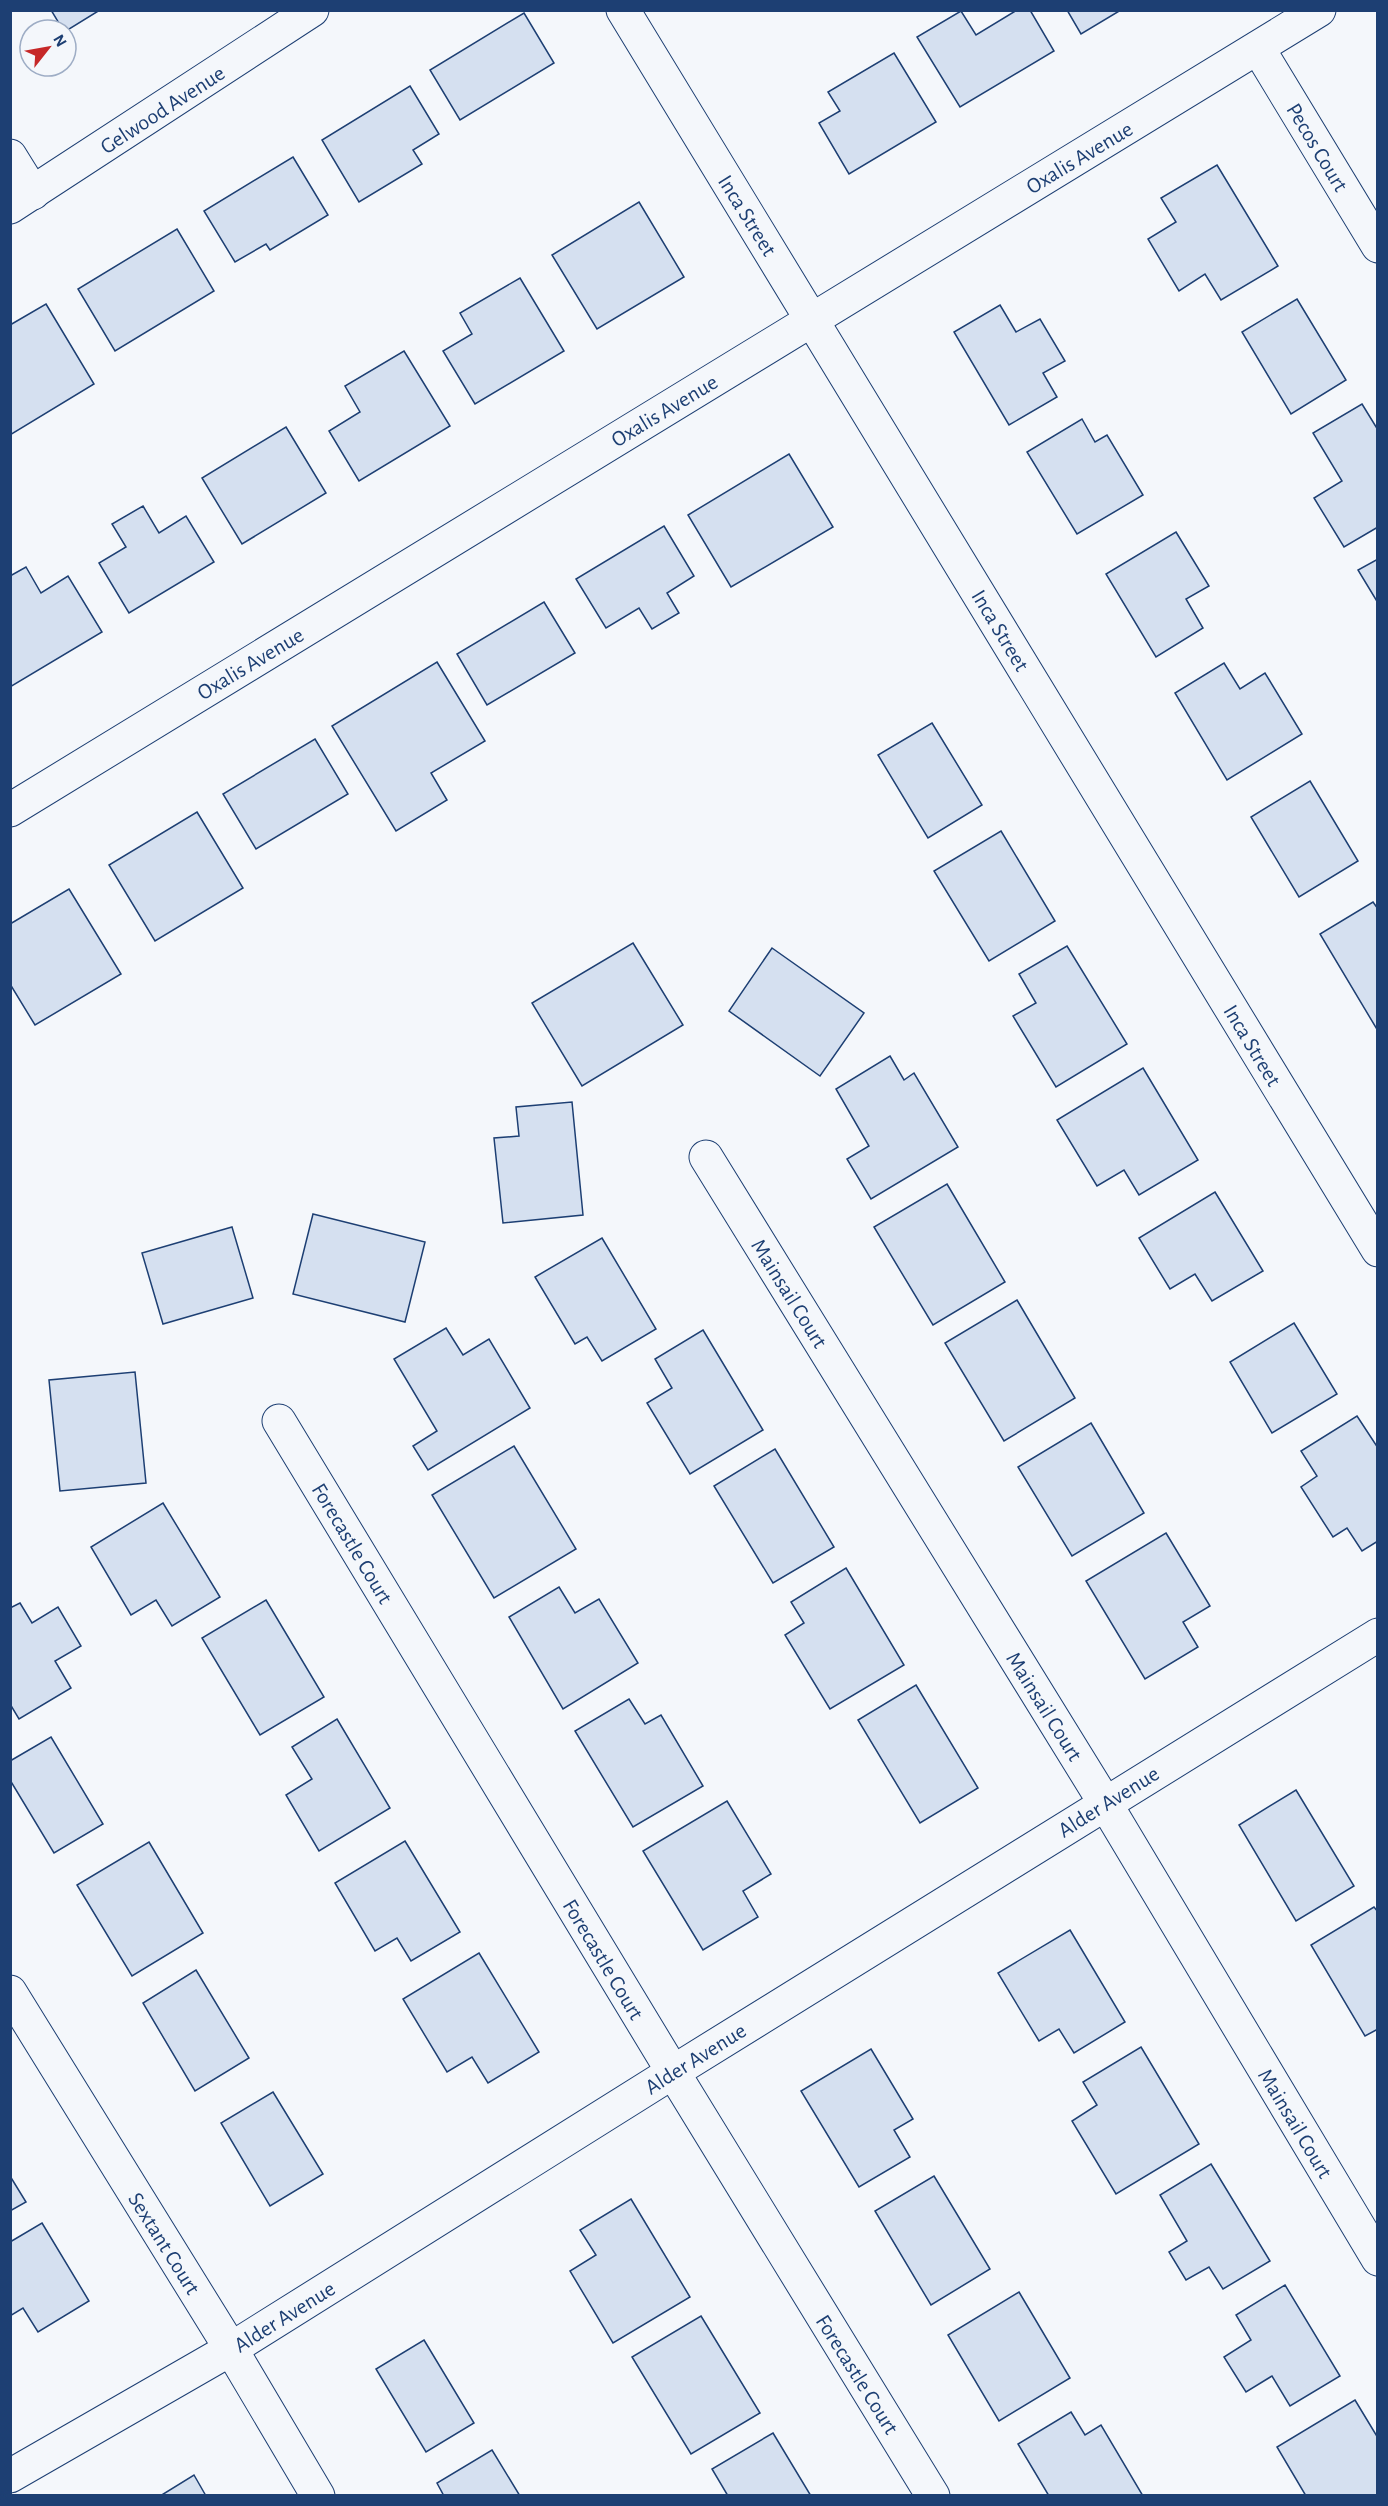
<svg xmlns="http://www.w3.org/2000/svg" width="1388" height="2506" font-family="'Alegreya Sans',sans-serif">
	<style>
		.building { fill: #d5e0f0; stroke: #1d3f73; stroke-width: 1.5 }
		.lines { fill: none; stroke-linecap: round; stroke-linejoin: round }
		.minor-casing { stroke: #1d3f73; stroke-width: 35 }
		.minor { stroke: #f4f7fb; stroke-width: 33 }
		.labels { text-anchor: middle; stroke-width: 4.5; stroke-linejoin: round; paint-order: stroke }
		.street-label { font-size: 22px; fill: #1d3f73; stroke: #f4f7fb }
	</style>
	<rect width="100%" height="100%" fill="#f4f7fb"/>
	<!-- building -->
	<g class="building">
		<path d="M51,10H100L66,31L63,30Z"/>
		<path d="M1017,10H1030L1054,51L960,107L917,37L961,11L976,35Z"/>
		<path d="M1067,10H1121L1081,34Z"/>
		<path d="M524,13L554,63L460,120L430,70Z"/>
		<path d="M894,53L936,122L849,174L819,123L840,111L828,92Z"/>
		<path d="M410,86L439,134L413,150L422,164L359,202L322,140Z"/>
		<path d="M293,157L328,215L270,250L266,244L235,262L204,211Z"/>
		<path d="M1217,165L1278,266L1221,300L1205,274L1179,291L1148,239L1176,222L1161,198Z"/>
		<path d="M639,202L684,277L597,329L552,255Z"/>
		<path d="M177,229L214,291L115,351L78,289Z"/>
		<path d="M520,278L564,351L475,404L443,351L472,334L460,313Z"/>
		<path d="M1297,299L1346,380L1291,414L1242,332Z"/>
		<path d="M46,304L94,384L10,435V325Z"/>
		<path d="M1000,305L1016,332L1040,319L1065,361L1043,373L1057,397L1009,425L954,332Z"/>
		<path d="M404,351L450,426L359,481L329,431L360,412L345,386Z"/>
		<path d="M1362,404L1378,430V527L1344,547L1314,498L1342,481L1313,433Z"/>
		<path d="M1082,419L1095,442L1107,435L1143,495L1077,534L1027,452Z"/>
		<path d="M286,427L326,493L242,544L202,478Z"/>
		<path d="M789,454L833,527L731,587L688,515Z"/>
		<path d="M143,506L159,533L186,516L214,562L129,613L99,563L126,547L112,524Z"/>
		<path d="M664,526L694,576L667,593L679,613L652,629L639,608L606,628L576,579Z"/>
		<path d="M1176,532L1209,586L1186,599L1203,628L1156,657L1106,574Z"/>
		<path d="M1378,559V603L1358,570Z"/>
		<path d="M26,567L41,593L68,576L102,632L10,687V576Z"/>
		<path d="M544,602L575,653L487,705L457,654Z"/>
		<path d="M437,662L485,741L431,773L447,800L396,831L332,726Z"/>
		<path d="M1224,663L1240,689L1265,673L1302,734L1227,780L1175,693Z"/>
		<path d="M932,723L982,805L928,838L878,755Z"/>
		<path d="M315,739L348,794L256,849L223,794Z"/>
		<path d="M1310,781L1358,861L1299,897L1251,817Z"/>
		<path d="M197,812L243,888L155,941L109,865Z"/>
		<path d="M1001,831L1055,921L989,961L934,871Z"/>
		<path d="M69,889L121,974L35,1025L10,984V924Z"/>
		<path d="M1373,902L1378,909V1031L1320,934Z"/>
		<path d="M633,943L683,1025L582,1086L532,1003Z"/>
		<path d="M1067,946L1127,1044L1056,1087L1013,1016L1036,1003L1019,974Z"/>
		<path d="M772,948L864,1013L820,1076L729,1011Z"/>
		<path d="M890,1056L904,1080L914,1073L958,1147L871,1199L847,1159L869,1146L836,1089Z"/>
		<path d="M1143,1068L1198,1160L1139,1195L1124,1170L1097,1186L1057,1120Z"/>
		<path d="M572,1102L583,1215L503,1223L494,1138L519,1136L516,1107Z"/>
		<path d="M947,1184L1005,1282L933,1325L874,1227Z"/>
		<path d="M1215,1192L1263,1271L1212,1301L1195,1274L1170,1289L1139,1238Z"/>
		<path d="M313,1214L425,1242L405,1322L293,1294Z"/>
		<path d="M232,1227L253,1298L163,1324L142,1253Z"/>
		<path d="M602,1238L656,1329L602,1361L587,1337L575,1344L535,1277Z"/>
		<path d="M1017,1300L1075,1398L1004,1441L945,1343Z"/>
		<path d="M1294,1323L1337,1394L1272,1433L1230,1362Z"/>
		<path d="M446,1328L463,1355L489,1339L530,1408L428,1470L413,1446L437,1431L394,1359Z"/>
		<path d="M703,1330L763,1430L690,1474L647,1403L672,1388L655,1359Z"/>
		<path d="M135,1372L146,1483L60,1491L49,1380Z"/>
		<path d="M1357,1416L1378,1448V1541L1362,1551L1347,1528L1333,1537L1301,1487L1317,1476L1301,1451Z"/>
		<path d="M1091,1423L1144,1513L1072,1556L1018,1467Z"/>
		<path d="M514,1446L576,1549L494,1598L432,1495Z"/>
		<path d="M775,1449L834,1547L773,1583L714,1486Z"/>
		<path d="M163,1503L220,1597L172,1626L156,1600L131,1615L91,1547Z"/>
		<path d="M1166,1533L1210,1606L1183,1622L1198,1647L1145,1679L1086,1581Z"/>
		<path d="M846,1568L904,1665L830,1709L785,1635L804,1623L791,1602Z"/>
		<path d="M559,1587L575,1613L599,1599L638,1663L563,1709L509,1617Z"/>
		<path d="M266,1600L324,1697L260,1735L202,1638Z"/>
		<path d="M20,1603L32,1623L58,1607L81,1646L55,1661L71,1688L19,1719L10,1704V1608Z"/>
		<path d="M916,1685L978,1788L920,1823L858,1720Z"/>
		<path d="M629,1699L645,1724L661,1715L703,1786L633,1827L575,1731Z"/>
		<path d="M337,1719L390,1808L319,1851L286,1795L312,1779L292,1747Z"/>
		<path d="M51,1737L103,1824L54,1853L10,1780V1761Z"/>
		<path d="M1296,1790L1354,1886L1296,1921L1239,1825Z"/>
		<path d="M727,1801L771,1874L743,1891L758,1917L703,1950L643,1851Z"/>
		<path d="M405,1841L460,1932L411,1961L397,1938L375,1951L335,1883Z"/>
		<path d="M149,1842L203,1933L132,1976L77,1885Z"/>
		<path d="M1374,1907L1378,1912V2029L1365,2036L1311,1945Z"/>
		<path d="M1070,1930L1125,2022L1074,2053L1059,2029L1039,2041L998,1973Z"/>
		<path d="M479,1953L539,2052L488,2083L472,2057L447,2072L403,1999Z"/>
		<path d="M196,1970L249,2058L195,2091L143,2003Z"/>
		<path d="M1141,2047L1199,2144L1116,2194L1072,2121L1097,2105L1083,2082Z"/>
		<path d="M871,2049L913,2119L894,2130L910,2157L859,2187L801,2091Z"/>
		<path d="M273,2092L323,2174L270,2206L221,2123Z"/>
		<path d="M1211,2164L1270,2261L1223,2289L1209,2267L1186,2280L1169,2252L1187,2241L1160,2195Z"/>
		<path d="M10,2176L26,2202L10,2211Z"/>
		<path d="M934,2176L990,2269L931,2305L875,2211Z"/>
		<path d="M631,2199L690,2297L613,2343L570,2271L596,2255L580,2230Z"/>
		<path d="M42,2223L89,2301L38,2332L23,2308L10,2316V2242Z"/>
		<path d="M1285,2285L1340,2376L1290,2406L1272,2376L1246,2392L1224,2357L1251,2340L1236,2315Z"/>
		<path d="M1019,2292L1070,2378L999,2421L948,2335Z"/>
		<path d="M701,2316L760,2413L691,2454L632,2357Z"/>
		<path d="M424,2340L474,2423L426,2452L376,2369Z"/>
		<path d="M1355,2400L1378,2438V2496H1306L1277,2447Z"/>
		<path d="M1071,2412L1085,2435L1101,2425L1143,2496H1049L1018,2444Z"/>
		<path d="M773,2433L811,2496H728L712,2469Z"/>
		<path d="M492,2450L520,2496H444L437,2483Z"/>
		<path d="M194,2475L206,2496H160Z"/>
	</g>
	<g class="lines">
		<defs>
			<g id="minor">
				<path d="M623,10L1378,1250"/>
				<path d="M1258,48L1378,246"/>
				<path d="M10,156L33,193"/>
				<path d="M10,207L312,10"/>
				<path d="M10,810L1319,10"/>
				<path d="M706,1157L1105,1803L1378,2259"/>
				<path d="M279,1421L673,2072L933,2496"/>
				<path d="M10,1992L231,2349L318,2496"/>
				<path d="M10,2476L231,2349L673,2072L1378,1635"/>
			</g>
		</defs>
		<!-- minor casing -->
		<use href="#minor" class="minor-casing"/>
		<!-- minor -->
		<use href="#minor" class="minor"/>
	</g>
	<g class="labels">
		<!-- street labels -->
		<g class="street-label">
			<text transform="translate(162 109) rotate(-33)" y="8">Gelwood Avenue</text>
			<text transform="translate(1318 147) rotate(59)" y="8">Pecos Court</text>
			<text transform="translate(1079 157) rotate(-31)" y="8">Oxalis Avenue</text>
			<text transform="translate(748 215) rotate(58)" y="8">Inca Street</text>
			<text transform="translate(664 410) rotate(-31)" y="8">Oxalis Avenue</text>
			<text transform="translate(1001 630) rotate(59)" y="8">Inca Street</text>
			<text transform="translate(250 663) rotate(-31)" y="8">Oxalis Avenue</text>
			<text transform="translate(1253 1045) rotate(59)" y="8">Inca Street</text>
			<text transform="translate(790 1293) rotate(58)" y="8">Mainsail Court</text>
			<text transform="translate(353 1543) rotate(59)" y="8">Forecastle Court</text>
			<text transform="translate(1045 1706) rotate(58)" y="8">Mainsail Court</text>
			<text transform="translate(1108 1801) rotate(-32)" y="8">Alder Avenue</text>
			<text transform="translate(604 1959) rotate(59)" y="8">Forecastle Court</text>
			<text transform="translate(695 2058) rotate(-32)" y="8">Alder Avenue</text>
			<text transform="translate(1296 2123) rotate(59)" y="8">Mainsail Court</text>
			<text transform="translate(165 2243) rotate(58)" y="8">Sextant Court</text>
			<text transform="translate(284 2316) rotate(-32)" y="8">Alder Avenue</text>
			<text transform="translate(858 2374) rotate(58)" y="8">Forecastle Court</text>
		</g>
	</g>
	<!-- border -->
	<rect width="1388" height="2506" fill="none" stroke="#1d3f73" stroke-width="24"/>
	<!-- north arrow -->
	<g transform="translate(48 48) rotate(59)"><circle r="28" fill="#f4f7fb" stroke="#9eadc5" stroke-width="1.5"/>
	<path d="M0-4.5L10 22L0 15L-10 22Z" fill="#c62828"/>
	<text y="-9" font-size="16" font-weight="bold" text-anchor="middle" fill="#1d3f73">N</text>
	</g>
</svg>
